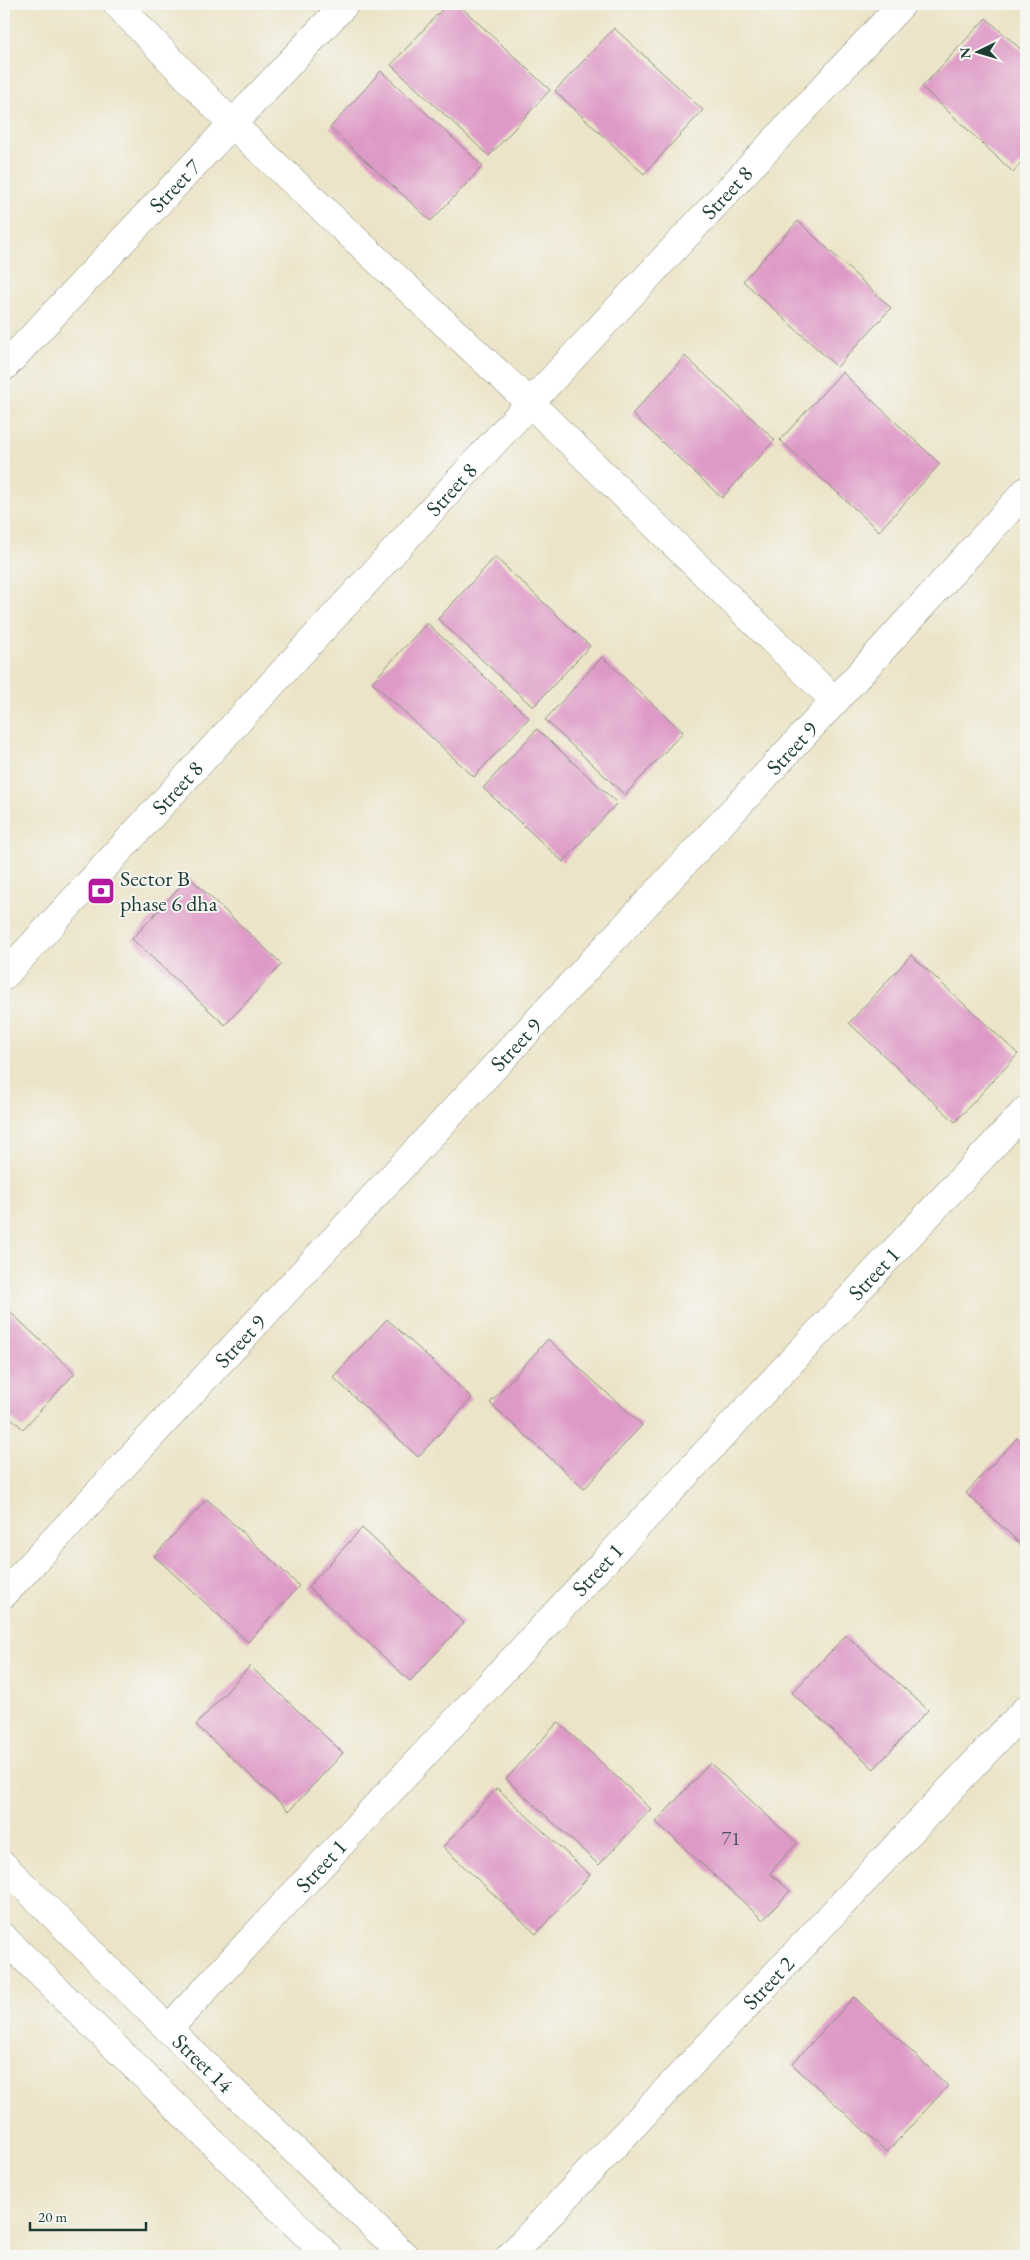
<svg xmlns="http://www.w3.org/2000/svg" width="1030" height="2260" font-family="'EB Garamond',serif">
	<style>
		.building { fill: #de9ac6 }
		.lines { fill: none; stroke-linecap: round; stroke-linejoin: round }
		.minor-casing { stroke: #86907e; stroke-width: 29 }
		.minor { stroke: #fff; stroke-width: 28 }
		.labels { text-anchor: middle; stroke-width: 4; stroke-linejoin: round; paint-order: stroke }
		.number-label { font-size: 20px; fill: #4f5458 }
		.street-label { font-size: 22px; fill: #1f3d34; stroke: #f6f6f2 }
		.poi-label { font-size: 22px; fill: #1f3d34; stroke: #f6f6f2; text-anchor: start }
	</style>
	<rect width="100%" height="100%" fill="#f6f6f2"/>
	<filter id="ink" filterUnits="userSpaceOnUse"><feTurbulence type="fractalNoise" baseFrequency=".02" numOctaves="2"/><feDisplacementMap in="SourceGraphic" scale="10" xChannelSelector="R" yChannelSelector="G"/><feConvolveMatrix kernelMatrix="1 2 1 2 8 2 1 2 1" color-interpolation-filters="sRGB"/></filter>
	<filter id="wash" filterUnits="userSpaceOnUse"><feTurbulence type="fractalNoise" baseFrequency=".0096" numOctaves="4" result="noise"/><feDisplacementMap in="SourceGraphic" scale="20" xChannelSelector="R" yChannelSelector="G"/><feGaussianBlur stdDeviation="1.12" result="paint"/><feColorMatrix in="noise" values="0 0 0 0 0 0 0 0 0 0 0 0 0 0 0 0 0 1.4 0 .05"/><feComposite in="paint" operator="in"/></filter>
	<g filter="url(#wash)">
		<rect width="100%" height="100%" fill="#ece4c8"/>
		<g id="blocks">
			<!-- building -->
			<g class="building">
				<path d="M447,4H458L550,90L489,156L391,65Z"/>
				<path d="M986,18L1026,54V157L1013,172L922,87Z"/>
				<path d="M614,28L703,110L644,174L555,91Z"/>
				<path d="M381,71L483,166L431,221L330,128Z"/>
				<path d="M798,221L891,308L837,367L743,281Z"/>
				<path d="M685,356L775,440L722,498L632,414Z"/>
				<path d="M842,372L940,464L879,531L780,440Z"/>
				<path d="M495,557L590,646L533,707L438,619Z"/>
				<path d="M427,623L529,718L474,777L372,682Z"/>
				<path d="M602,657L683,732L625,795L545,720Z"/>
				<path d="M537,729L617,803L563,862L483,788Z"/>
				<path d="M189,877L282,964L225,1025L132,939Z"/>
				<path d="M911,955L1018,1054L955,1122L849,1023Z"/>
				<path d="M4,1306L75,1373L23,1429L4,1411Z"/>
				<path d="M387,1319L472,1398L418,1457L333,1377Z"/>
				<path d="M548,1339L642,1425L584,1489L490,1403Z"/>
				<path d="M1017,1438L1026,1446V1549L966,1493Z"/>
				<path d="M207,1499L299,1586L248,1642L154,1556Z"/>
				<path d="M362,1528L464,1623L410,1681L308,1587Z"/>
				<path d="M846,1635L928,1710L874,1769L792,1693Z"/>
				<path d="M250,1666L343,1753L289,1811L196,1725Z"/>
				<path d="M558,1722L651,1809L599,1865L506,1779Z"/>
				<path d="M710,1763L797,1843L770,1873L790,1891L763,1920L656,1822Z"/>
				<path d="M497,1788L590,1875L536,1934L443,1847Z"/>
				<path d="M854,1997L948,2086L887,2152L792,2064Z"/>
			</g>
		</g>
	</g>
	<g filter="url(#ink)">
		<use href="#blocks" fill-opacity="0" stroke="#86907e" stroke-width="1"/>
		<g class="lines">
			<defs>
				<g id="minor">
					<path d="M117,4L232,124L530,403L835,701"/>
					<path id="s1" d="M4,367L345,4"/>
					<path id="s2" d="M4,976L530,403L902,4"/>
					<path id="s3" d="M4,1594L835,701L1026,491"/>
					<path id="s4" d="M4,1866L168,2029L405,2256"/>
					<path d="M4,1938L328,2256"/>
					<path id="s5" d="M168,2029L1026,1110"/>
					<path id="s6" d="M510,2256L1026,1709"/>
				</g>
			</defs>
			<!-- minor casing -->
			<use href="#minor" class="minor-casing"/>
			<!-- minor -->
			<use href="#minor" class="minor"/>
		</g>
	</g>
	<!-- icons -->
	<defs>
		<symbol id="bank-square" viewBox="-11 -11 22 22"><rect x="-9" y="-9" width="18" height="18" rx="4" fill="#b5179e" stroke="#f6f6f2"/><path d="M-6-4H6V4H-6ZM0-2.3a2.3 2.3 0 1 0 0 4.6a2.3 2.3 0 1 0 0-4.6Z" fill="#fff"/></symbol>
	</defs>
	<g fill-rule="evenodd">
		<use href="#bank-square" x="85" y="875" width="32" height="32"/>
	</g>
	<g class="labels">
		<!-- number labels -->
		<g class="number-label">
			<text x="731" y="1845">71</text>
		</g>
		<!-- street labels -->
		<g class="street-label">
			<text dy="8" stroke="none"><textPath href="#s1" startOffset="249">Street 7</textPath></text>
			<text dy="8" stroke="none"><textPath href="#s2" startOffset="1066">Street 8</textPath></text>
			<text dy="8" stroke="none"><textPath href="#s2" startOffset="661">Street 8</textPath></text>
			<text dy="8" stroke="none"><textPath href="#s3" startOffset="1156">Street 9</textPath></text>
			<text dy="8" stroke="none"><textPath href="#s2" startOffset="256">Street 8</textPath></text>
			<text dy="8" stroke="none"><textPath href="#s3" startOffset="751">Street 9</textPath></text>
			<text dy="8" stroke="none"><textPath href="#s5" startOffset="1034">Street 1</textPath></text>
			<text dy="8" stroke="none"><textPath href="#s3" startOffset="346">Street 9</textPath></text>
			<text dy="8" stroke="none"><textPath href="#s5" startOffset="629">Street 1</textPath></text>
			<text dy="8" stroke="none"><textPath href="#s5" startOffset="224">Street 1</textPath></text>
			<text dy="8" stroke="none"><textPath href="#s6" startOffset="376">Street 2</textPath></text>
			<text dy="8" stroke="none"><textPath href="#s4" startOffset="280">Street 14</textPath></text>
		</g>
		<!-- poi labels -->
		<g class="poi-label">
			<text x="120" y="886">Sector B<tspan x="120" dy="25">phase 6 dha</tspan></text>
		</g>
	</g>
	<!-- margin -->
	<rect width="1030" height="2260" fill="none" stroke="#f6f6f2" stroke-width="20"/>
	<!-- north arrow -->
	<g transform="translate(978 52) rotate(265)" stroke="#f6f6f2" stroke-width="4" paint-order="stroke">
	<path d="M0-4L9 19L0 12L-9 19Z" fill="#1f3d34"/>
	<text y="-8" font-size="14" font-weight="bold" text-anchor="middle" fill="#1f3d34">N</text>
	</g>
	<!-- scale -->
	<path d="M30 2222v8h116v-8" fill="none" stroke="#1f3d34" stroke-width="2.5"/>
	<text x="38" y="2222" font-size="15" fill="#1f3d34" stroke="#f6f6f2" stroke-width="4" paint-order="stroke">20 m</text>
</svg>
